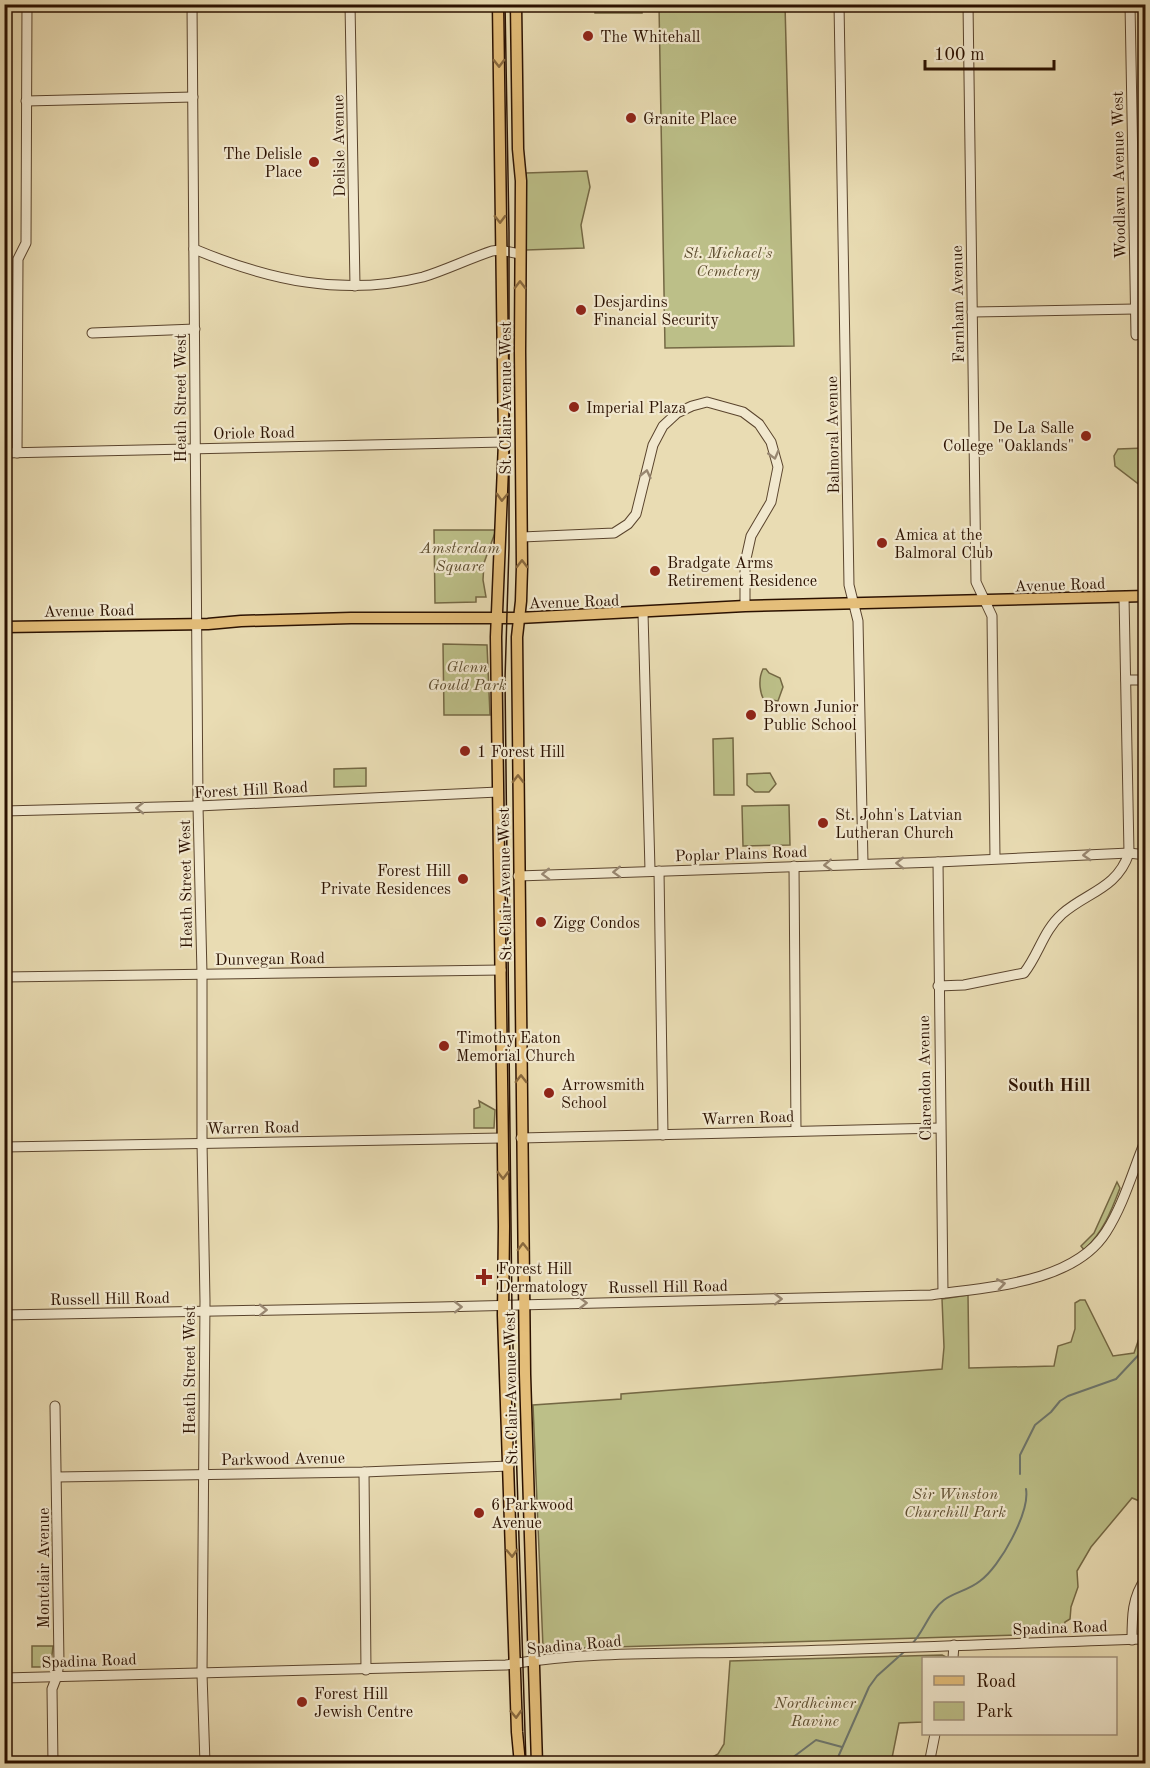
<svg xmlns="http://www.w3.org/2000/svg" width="1150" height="1768" font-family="'Old Standard TT',serif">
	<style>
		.green { fill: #bcbf88; stroke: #746844; stroke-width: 1.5 }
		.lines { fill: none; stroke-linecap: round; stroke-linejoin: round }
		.stream { stroke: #6d766d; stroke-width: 2 }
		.minor-casing { stroke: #5a442d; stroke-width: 11 }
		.major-casing { stroke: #2b1100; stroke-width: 13 }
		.minor { stroke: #f1e8ce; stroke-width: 9 }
		.major { stroke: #e4be7a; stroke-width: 10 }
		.tram { stroke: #2b1100; stroke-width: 1.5 }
		.oneway { stroke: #88683d }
		.oneway2 { stroke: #988771 }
		.poi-dot { fill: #8f2418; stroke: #f1e8ce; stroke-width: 2 }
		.labels { text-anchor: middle; stroke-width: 4.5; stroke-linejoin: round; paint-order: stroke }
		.poi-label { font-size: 16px; fill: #2b1100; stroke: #f1e8ce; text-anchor: start }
		.street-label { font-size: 16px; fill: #2b1100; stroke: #f1e8ce }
		.park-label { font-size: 16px; font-style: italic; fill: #5e4e30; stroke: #f1e8ce }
		.neighbourhood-label { font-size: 18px; font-weight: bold; fill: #2b1100; stroke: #f1e8ce }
	</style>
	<rect width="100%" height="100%" fill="#e9dcb3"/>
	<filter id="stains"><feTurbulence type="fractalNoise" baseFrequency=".00333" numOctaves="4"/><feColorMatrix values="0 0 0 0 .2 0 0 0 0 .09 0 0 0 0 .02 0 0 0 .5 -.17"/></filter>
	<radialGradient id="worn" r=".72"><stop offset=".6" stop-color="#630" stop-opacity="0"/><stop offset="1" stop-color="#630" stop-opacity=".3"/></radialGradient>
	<!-- green -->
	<g class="green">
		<rect x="595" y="5" width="47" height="8"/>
		<path d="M659,5H785L794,346L665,348Z"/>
		<path d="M587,171L590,187L581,225L584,248L526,250V173Z"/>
		<path d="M1145,448H1146L1145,489L1115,466L1114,456L1118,449Z"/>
		<path d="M434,530H496L484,563L483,580L486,597H476V602L435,603Z"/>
		<path d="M443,644L487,645L490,715H444Z"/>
		<path d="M763,669H766L769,673L780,678L783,687L778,701L772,700L767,704C759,696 758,679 763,669Z"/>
		<path d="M733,738L734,795H714L713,739Z"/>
		<path d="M366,768V786L334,787V769Z"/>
		<path d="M770,773L776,784L769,792H755L747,785V774Z"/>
		<path d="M789,805L790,845L743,846L742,806Z"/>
		<path d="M479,1101L495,1110L494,1128H474V1109L480,1107Z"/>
		<path d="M1117,1182L1120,1188C1111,1212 1103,1232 1084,1250L1081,1246L1094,1233Z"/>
		<path d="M968,1295L969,1368L1054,1366L1058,1346L1071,1342L1075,1329V1303L1080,1300H1085L1113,1356L1134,1353L1145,1321V1499L1142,1502L1132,1498L1091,1547L1077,1571L1078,1587L1071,1607L1070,1619L1065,1622L1063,1631H1056L1052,1634L548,1649L543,1647L533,1405L621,1399V1394L942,1369L944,1347L942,1299Z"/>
		<path d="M32,1646H53L51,1664L46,1667H32Z"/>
		<path d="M942,1655L948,1658H924L923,1722L899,1723L891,1763H702L718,1754L724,1744L730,1661Z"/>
	</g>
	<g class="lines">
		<!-- stream -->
		<g class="stream">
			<path d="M1020,1474V1455L1035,1425L1051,1412L1060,1401L1068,1396L1116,1379L1146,1347"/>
			<path d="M911,1645C924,1632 929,1611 944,1600C955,1592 969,1590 980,1581C1000,1567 1030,1512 1026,1489"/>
			<path d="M784,1764L816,1740L842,1747"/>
			<path d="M835,1764L869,1687L877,1676L905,1651"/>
		</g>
		<defs>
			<g id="minor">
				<path d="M192,4L198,806L202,974V1143L205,1301L202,1674L205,1764"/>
				<path d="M350,4L355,286"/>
				<path d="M839,4L849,585L858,621L863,863"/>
				<path d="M968,4L976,582L992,616L995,858"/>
				<path d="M1130,4L1136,335"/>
				<path d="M26,101L193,97"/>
				<path d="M194,249C268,280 343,297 423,277C446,270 468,259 492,251L500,250L520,254"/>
				<path d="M972,312L1135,309"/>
				<path d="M92,333L195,329"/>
				<path d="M4,453L504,442"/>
				<path d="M17,453L18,259L26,243L27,4"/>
				<path d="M522,537L614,533L628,524L636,514L653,445L663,426L677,413L692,406L707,402L743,412L759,424L771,442L778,467L771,502L751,536L745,563V606"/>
				<path d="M643,613L650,870"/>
				<path d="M1126,680H1146"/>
				<path d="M4,811L198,806L498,792"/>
				<path d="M938,862L943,1293"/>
				<path d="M794,866L796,1131"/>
				<path d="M659,871L663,1135"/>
				<path d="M518,876L938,862L1129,853L1146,855"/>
				<path d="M4,977L501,970"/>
				<path d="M938,986L964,985L1024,973C1039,954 1043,931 1062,914C1087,892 1117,889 1129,853L1124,597"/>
				<path d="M521,1138L940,1128"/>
				<path d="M4,1147L502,1138"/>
				<path d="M4,1315L439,1307L931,1295C986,1287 1073,1284 1106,1232C1124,1204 1133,1170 1146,1139"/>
				<path d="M364,1472L366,1670"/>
				<path d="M57,1477L364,1472L509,1466"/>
				<path d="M1132,1640C1132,1617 1132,1597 1146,1578"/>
				<path d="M953,1658L954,1645"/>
				<path d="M4,1678L506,1665C588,1651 672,1654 755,1652C885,1649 1015,1643 1146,1639"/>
				<path d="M53,1764L52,1689L57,1676L59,1662L55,1406"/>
				<path d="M929,1764L935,1734"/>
			</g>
			<g id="major">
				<path d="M498,4L504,442L496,637L504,1226L503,1315L517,1732L520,1764"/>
				<path d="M516,4L518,149L521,181L520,351L522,567L521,601L517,637L525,1374L537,1764"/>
				<path d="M4,627L208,624L241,621L351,618H519L745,606L1146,596"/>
			</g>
		</defs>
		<!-- minor casing -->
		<use href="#minor" class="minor-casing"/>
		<!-- major casing -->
		<use href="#major" class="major-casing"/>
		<!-- minor -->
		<use href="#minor" class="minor"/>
		<!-- major -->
		<use href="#major" class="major"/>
		<!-- tram -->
		<path class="tram" d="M505,4L509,232V548L505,679L512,1315L526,1764"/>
	</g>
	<!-- one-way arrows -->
	<defs><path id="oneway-chevron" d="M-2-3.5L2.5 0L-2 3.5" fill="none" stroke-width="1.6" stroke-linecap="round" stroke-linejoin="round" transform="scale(1.5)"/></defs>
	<g class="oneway">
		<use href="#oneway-chevron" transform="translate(499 63) rotate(89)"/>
		<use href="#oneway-chevron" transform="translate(500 219) rotate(89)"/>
		<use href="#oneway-chevron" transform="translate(520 285) rotate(-90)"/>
		<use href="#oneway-chevron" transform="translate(502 497) rotate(92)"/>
		<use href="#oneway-chevron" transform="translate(522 564) rotate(-90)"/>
		<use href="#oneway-chevron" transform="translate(518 779) rotate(-90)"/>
		<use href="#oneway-chevron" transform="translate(521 1079) rotate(-90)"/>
		<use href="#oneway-chevron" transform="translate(503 1175) rotate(89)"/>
		<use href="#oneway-chevron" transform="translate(523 1247) rotate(-91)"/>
		<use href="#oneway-chevron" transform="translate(512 1553) rotate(88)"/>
		<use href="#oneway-chevron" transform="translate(516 1714) rotate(88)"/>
	</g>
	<g class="oneway2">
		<use href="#oneway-chevron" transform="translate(774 455) rotate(75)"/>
		<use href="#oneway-chevron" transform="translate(646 474) rotate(-77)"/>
		<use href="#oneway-chevron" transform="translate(140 808) rotate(179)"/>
		<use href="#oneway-chevron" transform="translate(1087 855) rotate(177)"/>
		<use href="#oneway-chevron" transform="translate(900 863) rotate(179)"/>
		<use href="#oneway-chevron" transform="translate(828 865) rotate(177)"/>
		<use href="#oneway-chevron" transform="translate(617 872) rotate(178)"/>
		<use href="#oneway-chevron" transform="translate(546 874) rotate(178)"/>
		<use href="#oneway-chevron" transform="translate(1001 1284) rotate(-9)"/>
		<use href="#oneway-chevron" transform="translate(778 1299) rotate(-1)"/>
		<use href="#oneway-chevron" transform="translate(583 1303) rotate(-1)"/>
		<use href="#oneway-chevron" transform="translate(458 1307) rotate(-1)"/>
		<use href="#oneway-chevron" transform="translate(263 1310) rotate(-1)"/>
	</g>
	<!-- markers -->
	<g class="poi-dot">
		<circle cx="588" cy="36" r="6"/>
		<circle cx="631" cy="118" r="6"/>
		<circle cx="314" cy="162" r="6"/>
		<circle cx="581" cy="310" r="6"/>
		<circle cx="574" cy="407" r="6"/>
		<circle cx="1086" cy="436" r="6"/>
		<circle cx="882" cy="543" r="6"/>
		<circle cx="655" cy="571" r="6"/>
		<circle cx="751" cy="715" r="6"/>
		<circle cx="465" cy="751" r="6"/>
		<circle cx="823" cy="823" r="6"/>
		<circle cx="463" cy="879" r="6"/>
		<circle cx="541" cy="922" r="6"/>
		<circle cx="444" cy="1046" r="6"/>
		<circle cx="549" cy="1093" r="6"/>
		<path d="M481 1268h6v6h6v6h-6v6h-6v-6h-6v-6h6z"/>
		<circle cx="479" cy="1513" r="6"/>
		<circle cx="302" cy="1702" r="6"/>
	</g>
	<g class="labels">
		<!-- poi labels -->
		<g class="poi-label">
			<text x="600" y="42">The Whitehall</text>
			<text x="643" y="124">Granite Place</text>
			<text x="302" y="159" text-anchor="end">The Delisle<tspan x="302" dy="18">Place</tspan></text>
			<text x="593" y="307">Desjardins<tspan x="593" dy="18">Financial Security</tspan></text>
			<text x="586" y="413">Imperial Plaza</text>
			<text x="1074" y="433" text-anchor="end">De La Salle<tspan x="1074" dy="18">College "Oaklands"</tspan></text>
			<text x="894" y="540">Amica at the<tspan x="894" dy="18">Balmoral Club</tspan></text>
			<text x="667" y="568">Bradgate Arms<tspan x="667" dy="18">Retirement Residence</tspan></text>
			<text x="763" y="712">Brown Junior<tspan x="763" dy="18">Public School</tspan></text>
			<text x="477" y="757">1 Forest Hill</text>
			<text x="835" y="820">St. John's Latvian<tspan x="835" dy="18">Lutheran Church</tspan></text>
			<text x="451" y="876" text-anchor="end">Forest Hill<tspan x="451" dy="18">Private Residences</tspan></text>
			<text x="553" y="928">Zigg Condos</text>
			<text x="456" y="1043">Timothy Eaton<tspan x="456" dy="18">Memorial Church</tspan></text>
			<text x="561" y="1090">Arrowsmith<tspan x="561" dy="18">School</tspan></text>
			<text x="498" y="1274">Forest Hill<tspan x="498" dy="18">Dermatology</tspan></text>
			<text x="491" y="1510">6 Parkwood<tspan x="491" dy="18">Avenue</tspan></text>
			<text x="314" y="1699">Forest Hill<tspan x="314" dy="18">Jewish Centre</tspan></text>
		</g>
		<!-- street labels -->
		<g class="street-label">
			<text transform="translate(338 146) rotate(-91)" y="6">Delisle Avenue</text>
			<text transform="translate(1118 175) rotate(-91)" y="6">Woodlawn Avenue West</text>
			<text transform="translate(957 304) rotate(-91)" y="6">Farnham Avenue</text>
			<text transform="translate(180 398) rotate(-90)" y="6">Heath Street West</text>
			<text transform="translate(505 398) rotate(-90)" y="6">St. Clair Avenue West</text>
			<text transform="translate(254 432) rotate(-1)" y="6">Oriole Road</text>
			<text transform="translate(832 435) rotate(-91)" y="6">Balmoral Avenue</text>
			<text transform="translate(1060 584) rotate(-2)" y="6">Avenue Road</text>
			<text transform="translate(574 601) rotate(-2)" y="6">Avenue Road</text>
			<text transform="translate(89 610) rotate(-1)" y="6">Avenue Road</text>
			<text transform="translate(251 789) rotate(-3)" y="6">Forest Hill Road</text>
			<text transform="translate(741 853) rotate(-2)" y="6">Poplar Plains Road</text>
			<text transform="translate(185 884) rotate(-91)" y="6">Heath Street West</text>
			<text transform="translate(504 884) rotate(-91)" y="6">St. Clair Avenue West</text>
			<text transform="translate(270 958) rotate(-1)" y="6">Dunvegan Road</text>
			<text transform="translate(924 1078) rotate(-91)" y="6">Clarendon Avenue</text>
			<text transform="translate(748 1117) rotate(-2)" y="6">Warren Road</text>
			<text transform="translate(253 1127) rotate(-1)" y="6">Warren Road</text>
			<text transform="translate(668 1286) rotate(-1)" y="6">Russell Hill Road</text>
			<text transform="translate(110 1298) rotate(-1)" y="6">Russell Hill Road</text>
			<text transform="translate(189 1370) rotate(-90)" y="6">Heath Street West</text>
			<text transform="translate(510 1388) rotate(-91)" y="6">St. Clair Avenue West</text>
			<text transform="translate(283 1458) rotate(-1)" y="6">Parkwood Avenue</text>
			<text transform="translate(43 1568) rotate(-90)" y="6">Montclair Avenue</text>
			<text transform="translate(1060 1627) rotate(-2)" y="6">Spadina Road</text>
			<text transform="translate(574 1644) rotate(-5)" y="6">Spadina Road</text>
			<text transform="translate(89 1660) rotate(-2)" y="6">Spadina Road</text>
		</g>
		<!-- park labels -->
		<g class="park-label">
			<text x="728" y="258">St. Michael's<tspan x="728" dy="18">Cemetery</tspan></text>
			<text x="460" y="553">Amsterdam<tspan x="460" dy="18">Square</tspan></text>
			<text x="467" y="672">Glenn<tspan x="467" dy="18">Gould Park</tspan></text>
			<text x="955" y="1499">Sir Winston<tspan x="955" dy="18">Churchill Park</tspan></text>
			<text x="815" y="1708">Nordheimer<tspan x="815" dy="18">Ravine</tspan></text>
		</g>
		<!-- neighbourhood labels -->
		<g class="neighbourhood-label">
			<text x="1049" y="1091">South Hill</text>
		</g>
	</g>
	<!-- margin -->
	<rect width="1150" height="1768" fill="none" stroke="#e9dcb3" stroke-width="24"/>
	<rect x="6" y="6" width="1138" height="1756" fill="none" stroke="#2b1100" stroke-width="3"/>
	<rect x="12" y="12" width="1126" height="1744" fill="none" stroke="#2b1100" stroke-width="1.5"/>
	<!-- legend -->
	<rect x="922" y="1657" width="195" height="78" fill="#f1e8ce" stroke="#a2927c" stroke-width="1.5"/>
	<rect x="934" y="1676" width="30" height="9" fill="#e4be7a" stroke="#a2927c" stroke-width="1.5"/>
	<text x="976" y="1687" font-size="18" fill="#2b1100">Road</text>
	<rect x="934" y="1702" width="30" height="18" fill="#bcbf88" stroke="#a2927c" stroke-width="1.5"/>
	<text x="976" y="1717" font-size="18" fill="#2b1100">Park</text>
	<!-- scale -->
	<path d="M925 60v9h129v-9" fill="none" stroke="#2b1100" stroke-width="3"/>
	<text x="934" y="60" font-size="18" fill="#2b1100" stroke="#f1e8ce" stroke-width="4.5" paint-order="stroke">100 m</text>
	<rect width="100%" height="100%" filter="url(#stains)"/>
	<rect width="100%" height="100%" fill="url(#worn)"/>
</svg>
